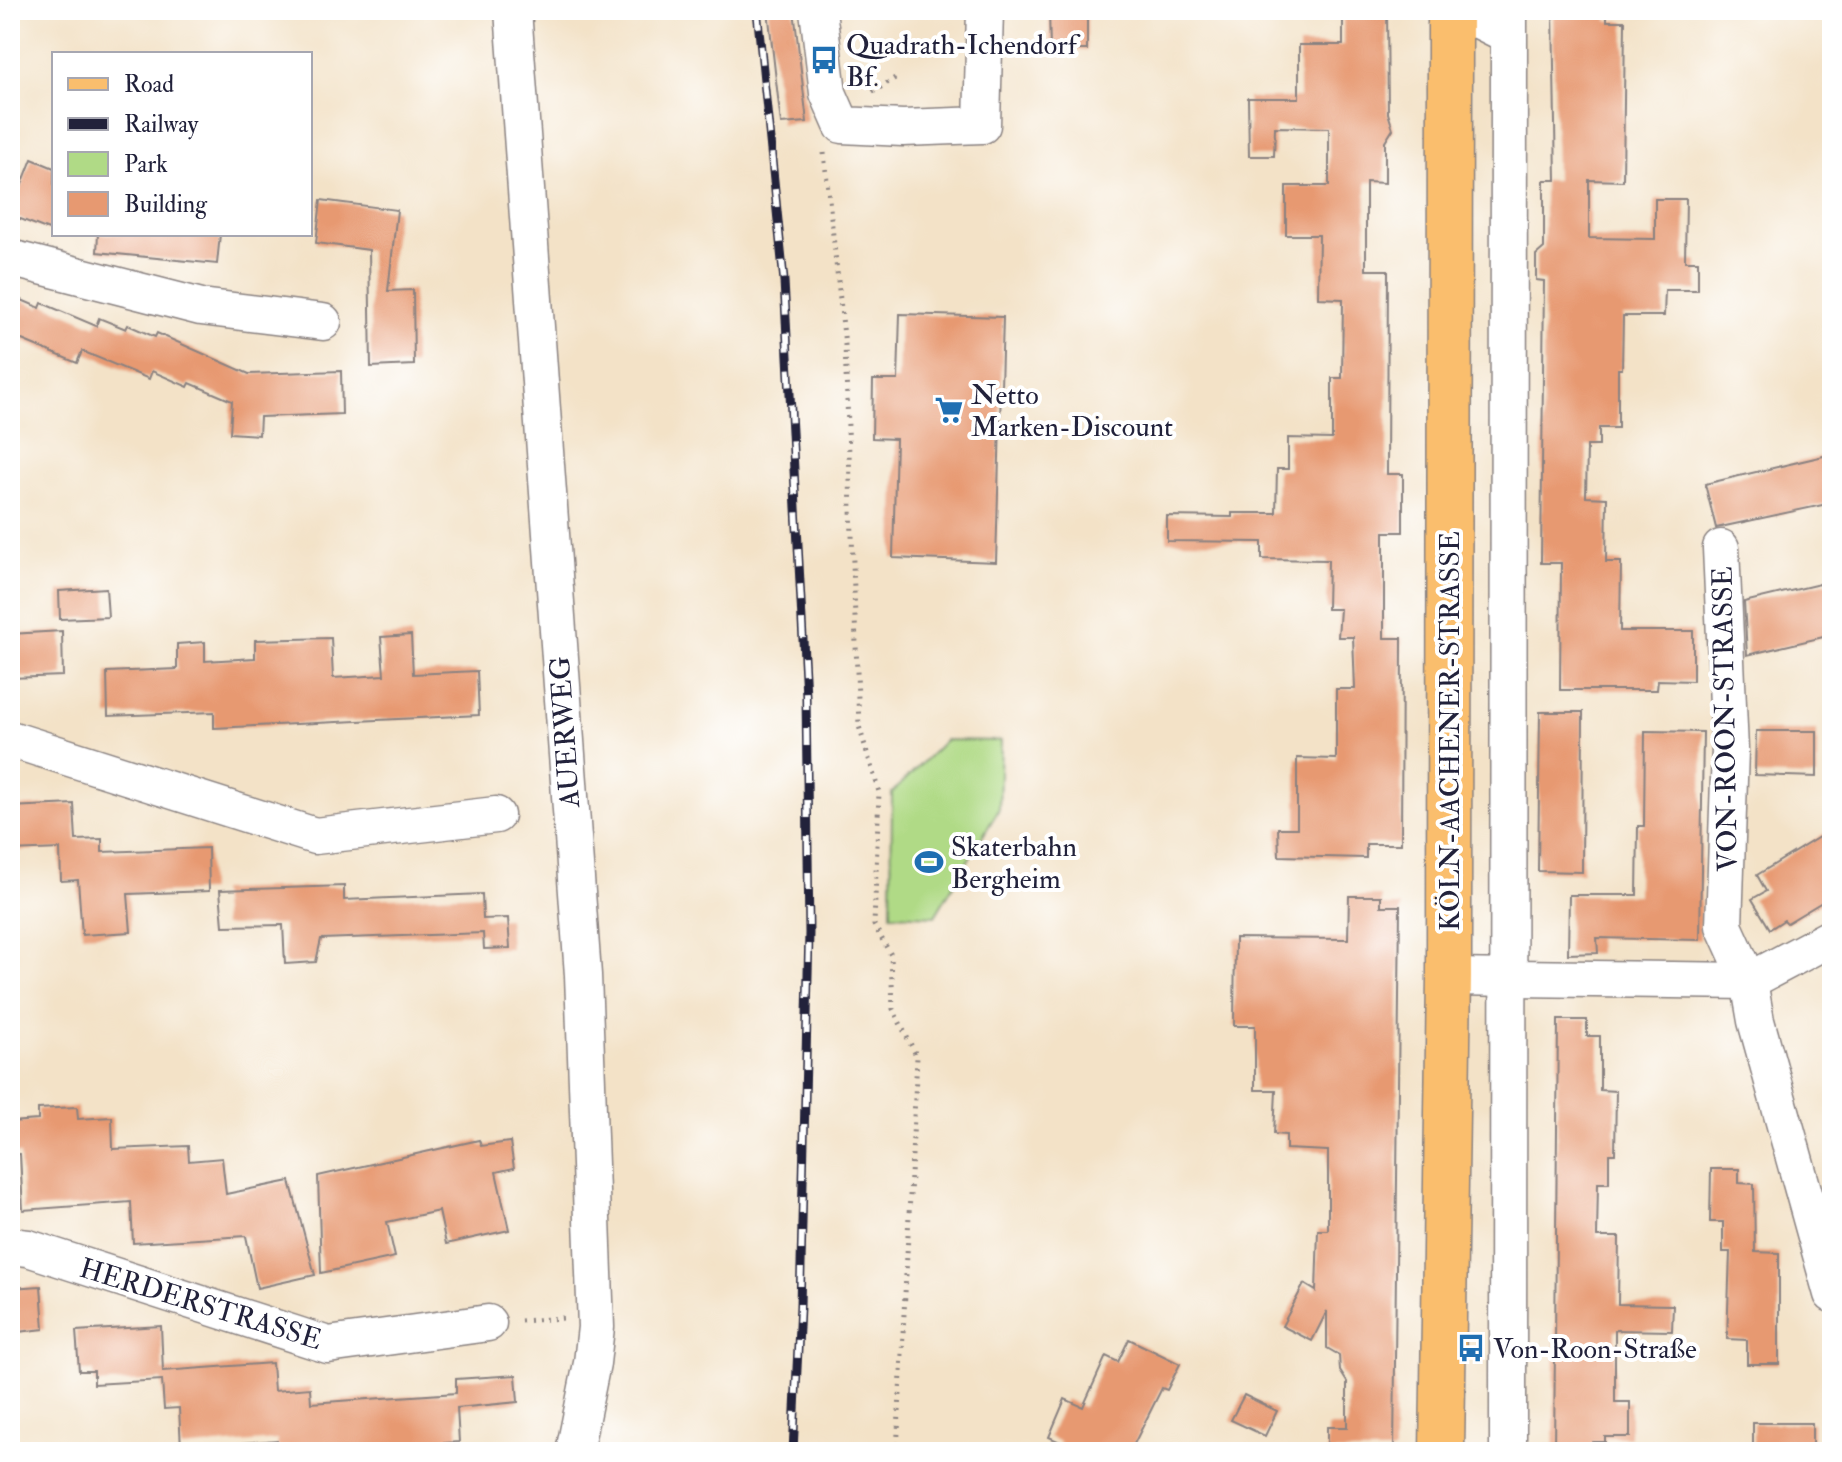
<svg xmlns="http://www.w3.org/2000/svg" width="1842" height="1462" font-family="'IM FELL Double Pica',serif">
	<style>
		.green { fill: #b0da86; stroke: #697e60; stroke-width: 2 }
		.building { fill: #e79971 }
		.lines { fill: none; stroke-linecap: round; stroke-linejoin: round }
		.minor-casing { stroke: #8a8281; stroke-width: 39 }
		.major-casing { stroke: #8a8281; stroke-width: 47 }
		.path { stroke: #8a8281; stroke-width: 5; stroke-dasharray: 2 6; stroke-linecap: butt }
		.minor { stroke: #fff; stroke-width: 36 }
		.major { stroke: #fabe6d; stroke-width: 44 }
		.rail-casing { stroke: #22223b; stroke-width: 9 }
		.rail { stroke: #fff; stroke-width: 6; stroke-dasharray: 18; stroke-linecap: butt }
		.labels { text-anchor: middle; stroke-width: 8; stroke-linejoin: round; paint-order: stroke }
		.poi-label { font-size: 28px; fill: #22223b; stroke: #fff; text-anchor: start }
		.street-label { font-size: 28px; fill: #22223b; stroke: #fff }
	</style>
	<rect width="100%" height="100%" fill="#fff"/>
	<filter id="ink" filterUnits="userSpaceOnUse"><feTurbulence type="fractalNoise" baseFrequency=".0125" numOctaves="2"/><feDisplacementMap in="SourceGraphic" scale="16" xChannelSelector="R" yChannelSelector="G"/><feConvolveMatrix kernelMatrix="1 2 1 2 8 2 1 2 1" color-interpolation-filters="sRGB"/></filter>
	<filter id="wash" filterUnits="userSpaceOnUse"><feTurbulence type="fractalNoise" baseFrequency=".006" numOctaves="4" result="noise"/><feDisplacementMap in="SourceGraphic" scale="32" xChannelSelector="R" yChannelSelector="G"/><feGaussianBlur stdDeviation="1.8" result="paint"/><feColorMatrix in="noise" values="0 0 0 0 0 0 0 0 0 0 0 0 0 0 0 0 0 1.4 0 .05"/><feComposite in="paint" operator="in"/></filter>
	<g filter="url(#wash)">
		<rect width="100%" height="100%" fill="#f3e2c7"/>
		<!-- green -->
		<path class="green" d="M945,740L1001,741L999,809L935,916L891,914L892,793Z"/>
		<g id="blocks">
			<!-- building -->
			<g class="building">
				<path d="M768,10H794L807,122L781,124Z"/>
				<path d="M1049,10H1087V50H1050Z"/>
				<path d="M1343,10H1387L1388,113L1393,129L1385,142V183L1366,182V270H1388L1387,474H1403V532H1384V638H1402L1401,844H1366V858L1279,856L1278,828H1297V758L1336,759V689H1355L1353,637H1338L1340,609H1327L1328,560L1262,559V542L1167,541V516L1232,517V513H1276L1277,469H1288V438L1332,439V378H1342L1343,299L1318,298L1319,235H1286V186H1329V128L1275,127L1274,156H1249L1248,98H1299V45H1343Z"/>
				<path d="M1553,10H1607V21H1625L1623,181L1589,180V238L1655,239V199H1686L1685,261H1698V290H1665L1664,316H1623L1622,369H1618V428H1599V446H1587L1586,497L1607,498L1606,562H1621L1620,631H1693V681L1658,680L1657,690H1560L1561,563H1541L1544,281L1536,280V255L1544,248V180H1556Z"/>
				<path d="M32,159L54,168V232L10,215Z"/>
				<path d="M321,200L397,210L388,291L413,290L414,365L371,367L369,250L316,243Z"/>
				<path d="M98,234H220L217,264L97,252Z"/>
				<path d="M10,295L40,308L42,303L96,326L99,318L126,329L128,325L155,337L157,333L249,374L341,371L342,414L260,417L259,435L230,433L232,401L190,383L188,387L152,371L149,379L82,351L77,363L10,335Z"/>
				<path d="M900,314L1003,317L996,562L893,558L896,439L872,438L873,380H898Z"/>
				<path d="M1832,454V503L1716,528L1705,484Z"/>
				<path d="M1832,581V635L1747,655L1744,602Z"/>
				<path d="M106,588L108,617L60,619L59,591Z"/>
				<path d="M62,631L63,676L10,678V634Z"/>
				<path d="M411,635L413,674L477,671L479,715L214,728V712L108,716L107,672L177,669V644L205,642V661L255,658V640L331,638L333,678L384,675L381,637Z"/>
				<path d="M1540,712H1583L1582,872L1538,871Z"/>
				<path d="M1645,731L1703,732L1700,940L1597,938L1598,953L1568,954L1569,895H1637L1638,826H1644Z"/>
				<path d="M1756,731H1817V777L1755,775Z"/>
				<path d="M74,804L76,840L102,839V852L208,848L209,891L128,894L131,932L82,935L78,880L61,881L60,849L10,851V807Z"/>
				<path d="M1832,829V896L1787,923L1784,920L1770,929L1752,899L1766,891L1757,875Z"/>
				<path d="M344,886V900L482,894L483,919L508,918L510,948L484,949L483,933L321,939L316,962L285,964L283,925L223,926L220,890Z"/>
				<path d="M1349,896H1381V906H1400L1394,1452H1327V1427H1347V1382L1340,1371L1339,1355L1327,1348V1311L1312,1341L1282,1326L1304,1284L1316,1291L1318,1230H1328V1151L1286,1149V1135L1274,1134L1276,1090H1255V1026H1234L1235,938L1348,939Z"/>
				<path d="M1558,1020H1587V1036H1600V1090L1616,1091L1615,1154H1609V1183H1598L1597,1237H1619L1618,1304L1673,1305L1672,1331L1615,1330V1402H1630V1437H1605V1442H1593V1452H1554Z"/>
				<path d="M77,1107L78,1119L112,1117L113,1149L188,1146L189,1161L222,1158L226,1194L290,1181L315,1275L257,1288L246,1236L133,1243L131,1202L23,1210L20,1154H10V1122L38,1120V1109Z"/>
				<path d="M479,1140L481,1146L510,1142L514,1168L496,1172L509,1230L446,1244L439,1211L387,1222L395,1257L321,1273L318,1176Z"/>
				<path d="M1711,1169H1739V1183L1754,1184L1755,1252L1779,1253V1364H1747V1340L1727,1339L1730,1252H1723V1222H1710Z"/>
				<path d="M41,1286L44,1329L10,1333V1288Z"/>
				<path d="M161,1326L163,1371L272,1363L274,1391L310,1388L311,1403L456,1393V1379L516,1375L518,1402L457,1408L459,1442L320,1452H278L277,1440L181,1448L179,1408L164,1409L162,1380L94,1384V1371H79L76,1331Z"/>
				<path d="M1129,1339L1180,1364L1167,1390L1162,1388L1130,1452H1055L1060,1442L1049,1437L1065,1399L1083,1407L1106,1356L1118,1362Z"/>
				<path d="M1244,1395L1277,1411L1265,1436L1231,1420Z"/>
				<rect x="1753" y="1423" width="59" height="29"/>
			</g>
		</g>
	</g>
	<g filter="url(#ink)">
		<use href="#blocks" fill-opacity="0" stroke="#8a8281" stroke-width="2"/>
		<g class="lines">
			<defs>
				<g id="minor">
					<path d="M513,10L583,975L596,1327L592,1363L574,1452"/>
					<path d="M818,10L828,93L842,125L903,128L982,125L985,10"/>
					<path d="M1458,10L1508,35"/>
					<path d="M10,258L201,307L323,322"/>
					<path d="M1721,548L1730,750L1724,926L1749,981L1756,1021L1832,1294"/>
					<path d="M10,739L315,836L496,815"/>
					<path d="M1449,977L1749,981L1832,937"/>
					<path d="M10,1246L28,1248L328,1345L488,1323"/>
					<path d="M1508,1452L1509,10"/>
				</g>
				<path id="major" d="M1442,1452L1449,977L1450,10"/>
			</defs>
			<!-- minor casing -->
			<use href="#minor" class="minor-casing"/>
			<!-- major casing -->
			<use href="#major" class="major-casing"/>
			<!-- path -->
			<g class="path">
				<path d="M873,92L895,78"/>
				<path d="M824,153L845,345L859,726L879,792L874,925L891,955L893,1009L917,1057L897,1452"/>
				<path d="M521,1321L563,1318"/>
			</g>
			<!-- minor -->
			<use href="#minor" class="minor"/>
			<!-- major -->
			<use href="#major" class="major"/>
			<defs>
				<path id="rail" d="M757,10L784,281L806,696L809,933L800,1306L793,1452"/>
			</defs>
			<!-- rail casing -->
			<use href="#rail" class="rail-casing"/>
			<!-- rail -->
			<use href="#rail" class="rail"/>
		</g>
	</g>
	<!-- icons -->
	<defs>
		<symbol id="bus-bare" viewBox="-9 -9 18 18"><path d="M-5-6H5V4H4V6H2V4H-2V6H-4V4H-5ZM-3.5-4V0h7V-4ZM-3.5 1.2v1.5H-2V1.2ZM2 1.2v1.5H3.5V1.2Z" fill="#1f6fb2" stroke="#fff" stroke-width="2.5" paint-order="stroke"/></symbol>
		<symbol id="supermarket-bare" viewBox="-9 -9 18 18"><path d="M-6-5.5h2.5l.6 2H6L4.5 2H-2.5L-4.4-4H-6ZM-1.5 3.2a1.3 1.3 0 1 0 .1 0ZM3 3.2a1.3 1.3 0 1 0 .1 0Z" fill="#1f6fb2" stroke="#fff" stroke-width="2.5" paint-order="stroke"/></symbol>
		<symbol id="stadium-bare" viewBox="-9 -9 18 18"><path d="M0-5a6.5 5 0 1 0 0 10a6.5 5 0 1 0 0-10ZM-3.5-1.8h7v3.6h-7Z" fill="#1f6fb2" stroke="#fff" stroke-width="2.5" paint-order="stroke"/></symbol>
	</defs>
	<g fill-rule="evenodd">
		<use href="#bus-bare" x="804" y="40" width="40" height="40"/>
		<use href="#supermarket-bare" x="929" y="390" width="40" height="40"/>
		<use href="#stadium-bare" x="909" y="842" width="40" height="40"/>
		<use href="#bus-bare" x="1451" y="1328" width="40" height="40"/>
	</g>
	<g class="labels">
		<!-- poi labels -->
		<g class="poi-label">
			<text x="846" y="54">Quadrath-Ichendorf<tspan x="846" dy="32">Bf.</tspan></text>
			<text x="971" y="404">Netto<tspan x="971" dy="32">Marken-Discount</tspan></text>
			<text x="951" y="856">Skaterbahn<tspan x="951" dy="32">Bergheim</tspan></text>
			<text x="1493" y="1358">Von-Roon-Straße</text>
		</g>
		<!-- street labels -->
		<g class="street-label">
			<text transform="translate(1724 719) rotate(-91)" y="10">VON-ROON-STRASSE</text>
			<text transform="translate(1449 731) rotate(-90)" y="10">KÖLN-AACHENER-STRASSE</text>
			<text transform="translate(564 732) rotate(-94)" y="10">AUERWEG</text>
			<text transform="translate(201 1303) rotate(17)" y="10">HERDERSTRASSE</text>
		</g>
	</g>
	<!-- margin -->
	<rect width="1842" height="1462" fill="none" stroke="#fff" stroke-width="40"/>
	<!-- legend -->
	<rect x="52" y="52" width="260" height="184" fill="#ffffff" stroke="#a7a7b1" stroke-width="2"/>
	<rect x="68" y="78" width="40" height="12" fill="#fabe6d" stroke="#a7a7b1" stroke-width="2"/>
	<text x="124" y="92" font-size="24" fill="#22223b">Road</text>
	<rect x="68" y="118" width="40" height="12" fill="#22223b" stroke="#a7a7b1" stroke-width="2"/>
	<text x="124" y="132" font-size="24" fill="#22223b">Railway</text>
	<rect x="68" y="152" width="40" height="24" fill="#b0da86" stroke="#a7a7b1" stroke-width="2"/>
	<text x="124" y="172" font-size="24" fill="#22223b">Park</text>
	<rect x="68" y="192" width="40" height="24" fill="#e79971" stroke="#a7a7b1" stroke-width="2"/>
	<text x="124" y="212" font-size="24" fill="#22223b">Building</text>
</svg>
